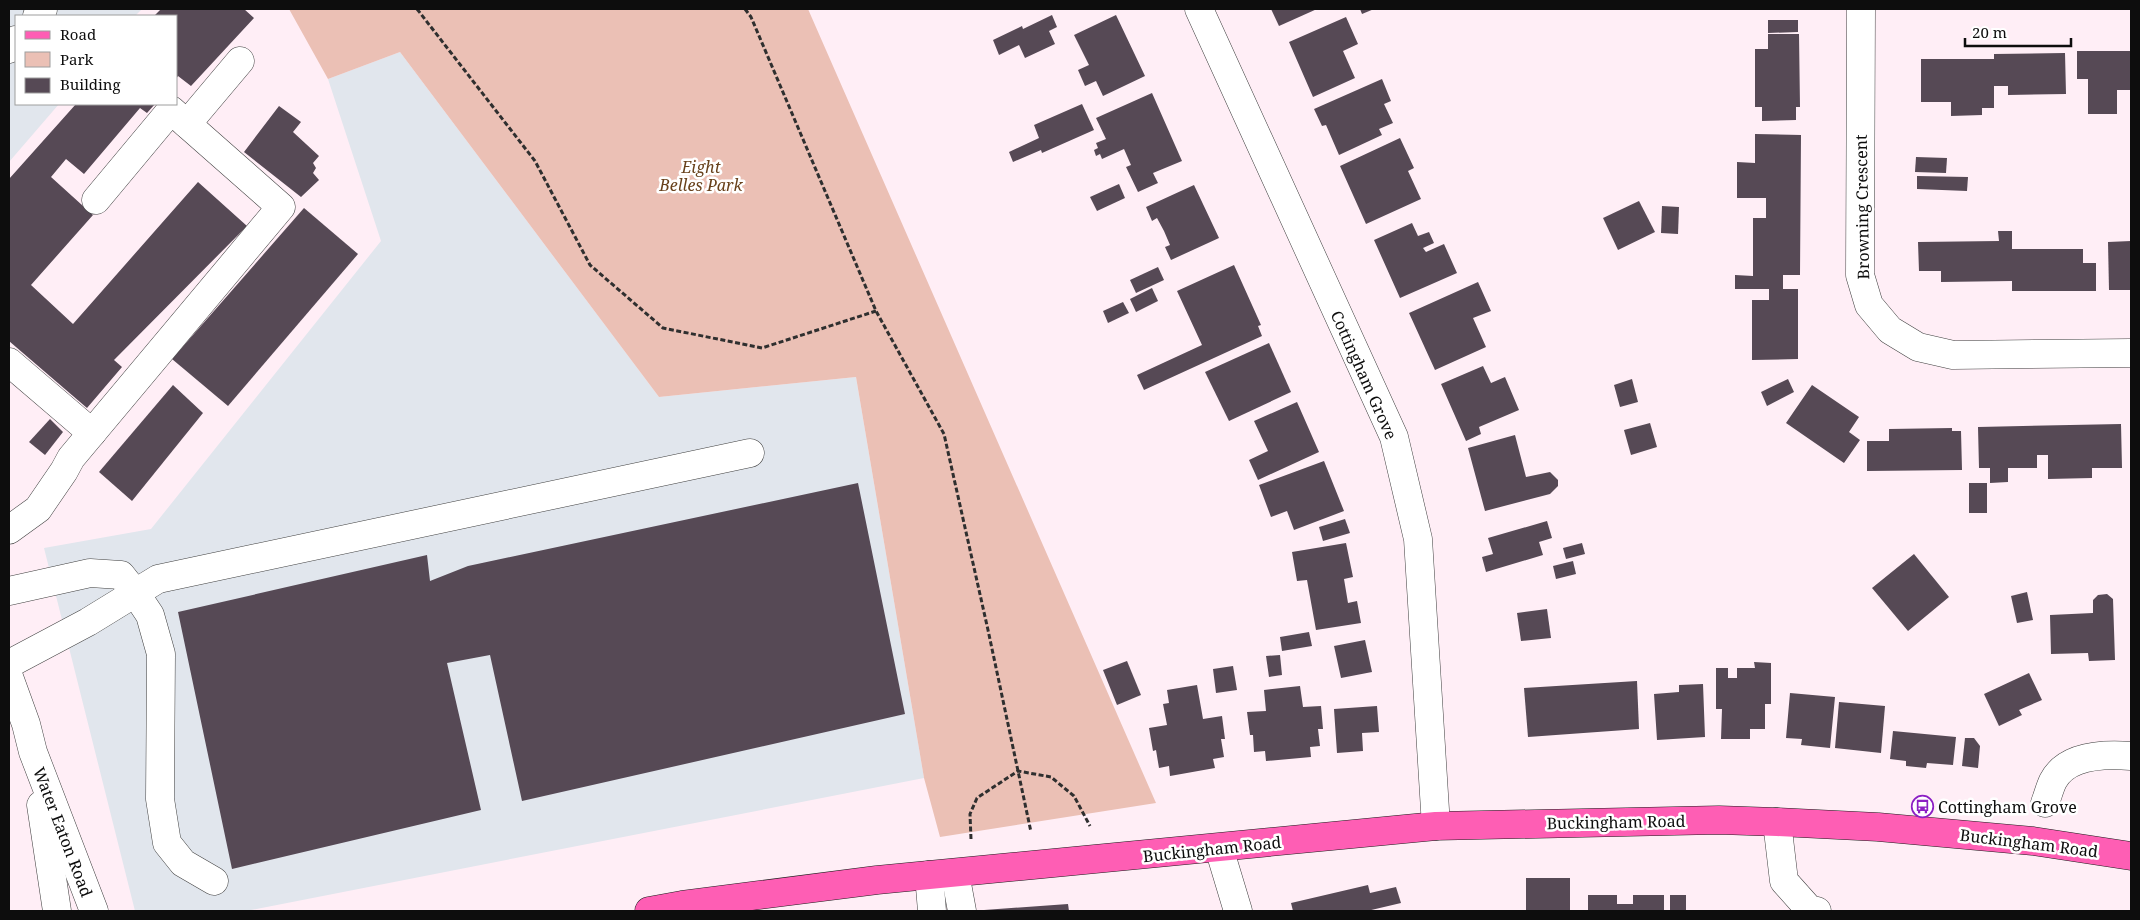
<svg xmlns="http://www.w3.org/2000/svg" width="2140" height="920" font-family="'Noto Serif',serif">
	<style>
		.industrial { fill: #e1e6ed }
		.green { fill: #ebc0b5 }
		.building { fill: #564955 }
		.lines { fill: none; stroke-linecap: round; stroke-linejoin: round }
		.minor-casing { stroke: #404040; stroke-width: 29 }
		.major-casing { stroke: #1e1e1e; stroke-width: 29 }
		.path { stroke: #2f2f2f; stroke-width: 3; stroke-dasharray: 5 2.5; stroke-linecap: butt }
		.minor { stroke: #fff; stroke-width: 28 }
		.major { stroke: #fe5eb4; stroke-width: 28 }
		.labels { text-anchor: middle; stroke-width: 5; stroke-linejoin: round; paint-order: stroke }
		.park-label { font-size: 16px; font-style: italic; fill: #68411b; stroke: #fff }
		.street-label { font-size: 16px; fill: #0d0d0d; stroke: #fff }
		.poi-label { font-size: 16px; fill: #0d0d0d; stroke: #fff; text-anchor: start }
	</style>
	<rect width="100%" height="100%" fill="#ffeef6"/>
	<!-- industrial -->
	<g class="industrial">
		<path d="M9,9H142L135,16H16V104H59L9,162Z"/>
		<path d="M400,52L659,397L856,377L924,778L246,911H135L44,548L151,529L381,241L328,79Z"/>
	</g>
	<!-- green -->
	<path class="green" d="M289,9H808L1156,803L940,837L924,778L856,377L659,397L400,52L328,79Z"/>
	<!-- building -->
	<g class="building">
		<path d="M161,9H244L254,18L191,86L178,76L176,79V16H154Z"/>
		<path d="M1271,9H1317L1279,26Z"/>
		<path d="M1360,9H1374L1362,14Z"/>
		<path d="M1052,15L1057,27L1049,31L1055,44L1025,58L1019,45L999,55L993,40L1022,26L1023,29Z"/>
		<path d="M1116,15L1145,76L1103,96L1096,81L1085,86L1078,70L1089,65L1074,35Z"/>
		<path d="M1346,17L1358,44L1343,51L1355,78L1313,97L1289,42Z"/>
		<path d="M1768,20H1798V32L1768,33Z"/>
		<path d="M1768,34H1799L1800,107H1796V120L1762,121V107H1755V49H1768Z"/>
		<path d="M2077,51H2131V90H2117V114H2088V79H2077Z"/>
		<path d="M2065,53L2066,94L2008,95V86H1994V108H1982V115L1951,116V102H1921V59H1994V54Z"/>
		<path d="M1382,79L1391,101L1384,104L1393,123L1379,129L1382,135L1339,155L1326,125L1322,126L1314,109Z"/>
		<path d="M1152,93L1182,161L1153,173L1158,183L1138,192L1126,167L1131,165L1124,149L1102,159L1100,154L1096,156L1094,150L1098,148L1096,143L1106,139L1096,118Z"/>
		<path d="M76,104H155L147,113L140,108L84,174L66,159L51,177L93,215L31,285L73,324L198,182L247,226L114,360L122,367L87,408L9,341V179Z"/>
		<path d="M1082,104L1094,130L1042,153L1041,150L1013,162L1009,152L1039,138L1034,125Z"/>
		<path d="M279,106L301,122L293,132L319,156L313,163L316,168L313,173L319,180L301,197L244,152Z"/>
		<path d="M1755,134L1801,135L1800,275H1783V289H1798V359L1752,360V300H1769V289H1735V275L1753,276V218H1766V198H1737V162L1755,163Z"/>
		<path d="M1400,138L1414,168L1408,171L1421,199L1366,224L1340,166Z"/>
		<path d="M1916,157L1947,158L1946,173L1915,172Z"/>
		<path d="M1917,176L1968,177L1967,191L1917,189Z"/>
		<path d="M1119,184L1125,198L1097,211L1090,197Z"/>
		<path d="M1194,185L1219,238L1171,260L1165,247L1170,245L1164,231L1157,218L1152,221L1146,207Z"/>
		<path d="M1639,201L1655,232L1618,250L1603,218Z"/>
		<path d="M1662,206L1679,207L1678,234L1661,233Z"/>
		<path d="M304,208L358,254L228,406L172,359Z"/>
		<path d="M1412,223L1418,236L1429,232L1434,243L1423,248L1426,252L1444,244L1457,273L1400,298L1374,240Z"/>
		<path d="M1998,231H2012V249H2083V263H2096V291H2012V281L1941,282V271H1919L1918,242L1999,241Z"/>
		<path d="M2131,241V290H2109L2108,242Z"/>
		<path d="M1234,265L1261,325L1258,326L1262,336L1144,390L1137,375L1202,345L1177,291Z"/>
		<path d="M1158,267L1164,280L1136,293L1130,280Z"/>
		<path d="M1478,282L1491,311L1473,318L1486,347L1435,370L1409,313Z"/>
		<path d="M1152,288L1158,301L1136,312L1130,299Z"/>
		<path d="M1123,302L1129,313L1108,323L1103,311Z"/>
		<path d="M1269,343L1291,392L1229,421L1205,372Z"/>
		<path d="M1483,366L1491,383L1505,377L1519,410L1479,427L1481,434L1466,441L1441,384Z"/>
		<path d="M1632,379L1638,402L1620,407L1614,385Z"/>
		<path d="M1788,379L1794,392L1767,406L1761,392Z"/>
		<path d="M173,385L203,413L132,501L99,472Z"/>
		<path d="M1812,385L1859,417L1849,432L1860,440L1844,463L1786,423Z"/>
		<path d="M1297,402L1319,452L1258,480L1249,460L1268,451L1254,421Z"/>
		<path d="M50,419L63,432L45,455L29,442Z"/>
		<path d="M1650,423L1657,447L1631,455L1624,430Z"/>
		<path d="M2121,424L2122,468H2092V478L2048,479V455H2037V468H2008V482L1990,483V468H1979L1978,427Z"/>
		<path d="M1952,428V431H1961L1962,470L1867,471V441H1889V429Z"/>
		<path d="M1515,435L1526,477L1550,472L1558,480V486L1550,494L1485,511L1468,448Z"/>
		<path d="M1324,461L1344,511L1294,530L1287,511L1271,517L1259,485Z"/>
		<path d="M858,483L905,714L522,801L490,655L447,663L481,810L232,869L178,612L427,555L430,581L468,566Z"/>
		<rect x="1969" y="483" width="18" height="30"/>
		<path d="M1345,519L1350,533L1323,541L1319,527Z"/>
		<path d="M1547,521L1552,538L1539,542L1543,555L1486,572L1482,557L1493,554L1488,538Z"/>
		<path d="M1346,543L1353,577L1344,579L1348,603L1357,601L1361,623L1316,630L1307,580L1297,581L1292,552Z"/>
		<path d="M1582,543L1585,554L1566,559L1563,548Z"/>
		<path d="M1914,554L1949,597L1908,631L1872,588Z"/>
		<path d="M1573,561L1576,574L1556,579L1553,566Z"/>
		<path d="M2027,592L2033,620L2017,623L2011,596Z"/>
		<path d="M2107,594L2113,599L2115,660L2089,661L2088,653L2051,654L2050,615L2093,613V600L2098,595Z"/>
		<path d="M1547,609L1551,638L1521,641L1517,613Z"/>
		<path d="M1309,632L1312,646L1282,651L1280,637Z"/>
		<path d="M1365,640L1372,672L1341,678L1334,646Z"/>
		<path d="M1280,655L1282,675L1269,677L1266,656Z"/>
		<path d="M1127,661L1141,695L1117,705L1103,670Z"/>
		<path d="M1754,662L1771,663V704H1765V729H1750V739H1721L1722,709H1716V668H1728V678H1737V668H1755Z"/>
		<path d="M1233,666L1237,690L1216,693L1213,669Z"/>
		<path d="M2029,673L2042,700L2019,710L2022,715L1999,726L1984,694Z"/>
		<path d="M1637,681L1639,729L1528,737L1524,688Z"/>
		<path d="M1703,684L1705,737L1657,740L1654,694L1679,692V685Z"/>
		<path d="M1197,685L1203,719L1222,716L1225,739H1221L1224,757L1213,759L1215,768L1170,776L1169,766L1159,768L1156,750L1153,751L1149,728L1167,725L1163,704L1169,703L1167,690Z"/>
		<path d="M1300,686L1303,707L1321,706L1323,729H1318L1320,746L1310,747L1311,757L1266,761L1265,751L1254,752L1253,735H1250L1247,712L1266,711L1264,690Z"/>
		<path d="M1790,693L1835,697L1830,748L1801,745L1802,739L1786,738Z"/>
		<path d="M1839,702L1885,706L1881,753L1835,748Z"/>
		<path d="M1377,706L1379,732L1362,733L1363,751L1337,753L1334,709Z"/>
		<path d="M1893,731L1956,737L1953,765L1927,763L1926,768L1906,766V761L1890,759Z"/>
		<path d="M1965,738H1974L1980,746L1978,768L1962,766Z"/>
		<rect x="1526" y="878" width="44" height="33"/>
		<path d="M1368,885L1370,893L1396,887L1401,903L1367,911H1293L1291,903Z"/>
		<path d="M1588,895H1617V904H1633V895H1664V911H1588Z"/>
		<rect x="1670" y="895" width="16" height="16"/>
		<path d="M1068,904L1069,911H984V910Z"/>
	</g>
	<g class="lines">
		<defs>
			<g id="minor">
				<path d="M1199,9L1394,437L1418,539L1436,826"/>
				<path d="M1861,9L1860,275L1869,305L1890,330L1918,347L1953,355L2131,353"/>
				<path d="M37,16L43,9"/>
				<path d="M9,49L16,40"/>
				<path d="M187,124L240,61"/>
				<path d="M9,362L92,433"/>
				<path d="M9,530L38,509L64,471L71,458L281,207L171,110L96,200"/>
				<path d="M9,591L90,573L121,575L136,594L150,615L161,654L160,799L167,843L183,863L214,881"/>
				<path d="M9,664L88,622L158,579L750,453"/>
				<path d="M9,677L26,724L33,752L94,911"/>
				<path d="M2045,803C2048,795 2050,787 2053,781C2067,754 2106,754 2131,756"/>
				<path d="M41,805L57,911"/>
				<path d="M1777,822L1784,881L1809,909L1817,911"/>
				<path d="M1219,848L1238,911"/>
				<path d="M955,873L962,911"/>
				<path d="M929,875L932,911"/>
			</g>
			<path id="major" d="M649,911L682,905L877,880L1436,826L1719,820L1777,822L1878,827L2033,841L2131,856"/>
		</defs>
		<!-- minor casing -->
		<use href="#minor" class="minor-casing"/>
		<!-- major casing -->
		<use href="#major" class="major-casing"/>
		<!-- path -->
		<g class="path">
			<path d="M417,9L535,161L590,265L663,328L762,348L876,311"/>
			<path d="M745,9L751,17L876,311L944,434L988,630L1031,832"/>
			<path d="M971,839L970,814L977,798L1018,771L1051,777L1074,796L1090,826"/>
		</g>
		<!-- minor -->
		<use href="#minor" class="minor"/>
		<!-- major -->
		<use href="#major" class="major"/>
	</g>
	<!-- icons -->
	<defs>
		<symbol id="bus-ring" viewBox="-11 -11 22 22"><circle r="9.5" fill="#fff" stroke="#8c1fc4" stroke-width="1.5"/><path d="M-5-6H5V4H4V6H2V4H-2V6H-4V4H-5ZM-3.5-4V0h7V-4ZM-3.5 1.2v1.5H-2V1.2ZM2 1.2v1.5H3.5V1.2Z" fill="#8c1fc4"/></symbol>
	</defs>
	<g fill-rule="evenodd">
		<use href="#bus-ring" x="1910" y="794" width="25" height="25"/>
	</g>
	<g class="labels">
		<!-- park labels -->
		<g class="park-label">
			<text x="701" y="173">Eight<tspan x="701" dy="18">Belles Park</tspan></text>
		</g>
		<!-- street labels -->
		<g class="street-label">
			<text transform="translate(1862 207) rotate(-91)" y="6">Browning Crescent</text>
			<text transform="translate(1364 375) rotate(66)" y="6">Cottingham Grove</text>
			<text transform="translate(1616 822) rotate(-1)" y="6">Buckingham Road</text>
			<text transform="translate(63 832) rotate(69)" y="6">Water Eaton Road</text>
			<text transform="translate(2029 843) rotate(7)" y="6">Buckingham Road</text>
			<text transform="translate(1212 849) rotate(-6)" y="6">Buckingham Road</text>
		</g>
		<!-- poi labels -->
		<g class="poi-label">
			<text x="1938" y="813">Cottingham Grove</text>
		</g>
	</g>
	<!-- border -->
	<rect width="2140" height="920" fill="none" stroke="#0d0d0d" stroke-width="20"/>
	<!-- legend -->
	<rect x="15" y="15" width="162" height="90" fill="#ffffff" stroke="#9e9e9e"/>
	<rect x="25" y="31" width="25" height="8" fill="#fe5eb4" stroke="#9e9e9e"/>
	<text x="60" y="40" font-size="15" fill="#0d0d0d">Road</text>
	<rect x="25" y="52" width="25" height="15" fill="#ebc0b5" stroke="#9e9e9e"/>
	<text x="60" y="65" font-size="15" fill="#0d0d0d">Park</text>
	<rect x="25" y="78" width="25" height="15" fill="#564955" stroke="#9e9e9e"/>
	<text x="60" y="90" font-size="15" fill="#0d0d0d">Building</text>
	<!-- scale -->
	<path d="M1965 38v8h106v-8" fill="none" stroke="#0d0d0d" stroke-width="2.5"/>
	<text x="1972" y="38" font-size="15" fill="#0d0d0d" stroke="#ffffff" stroke-width="4" paint-order="stroke">20 m</text>
</svg>
